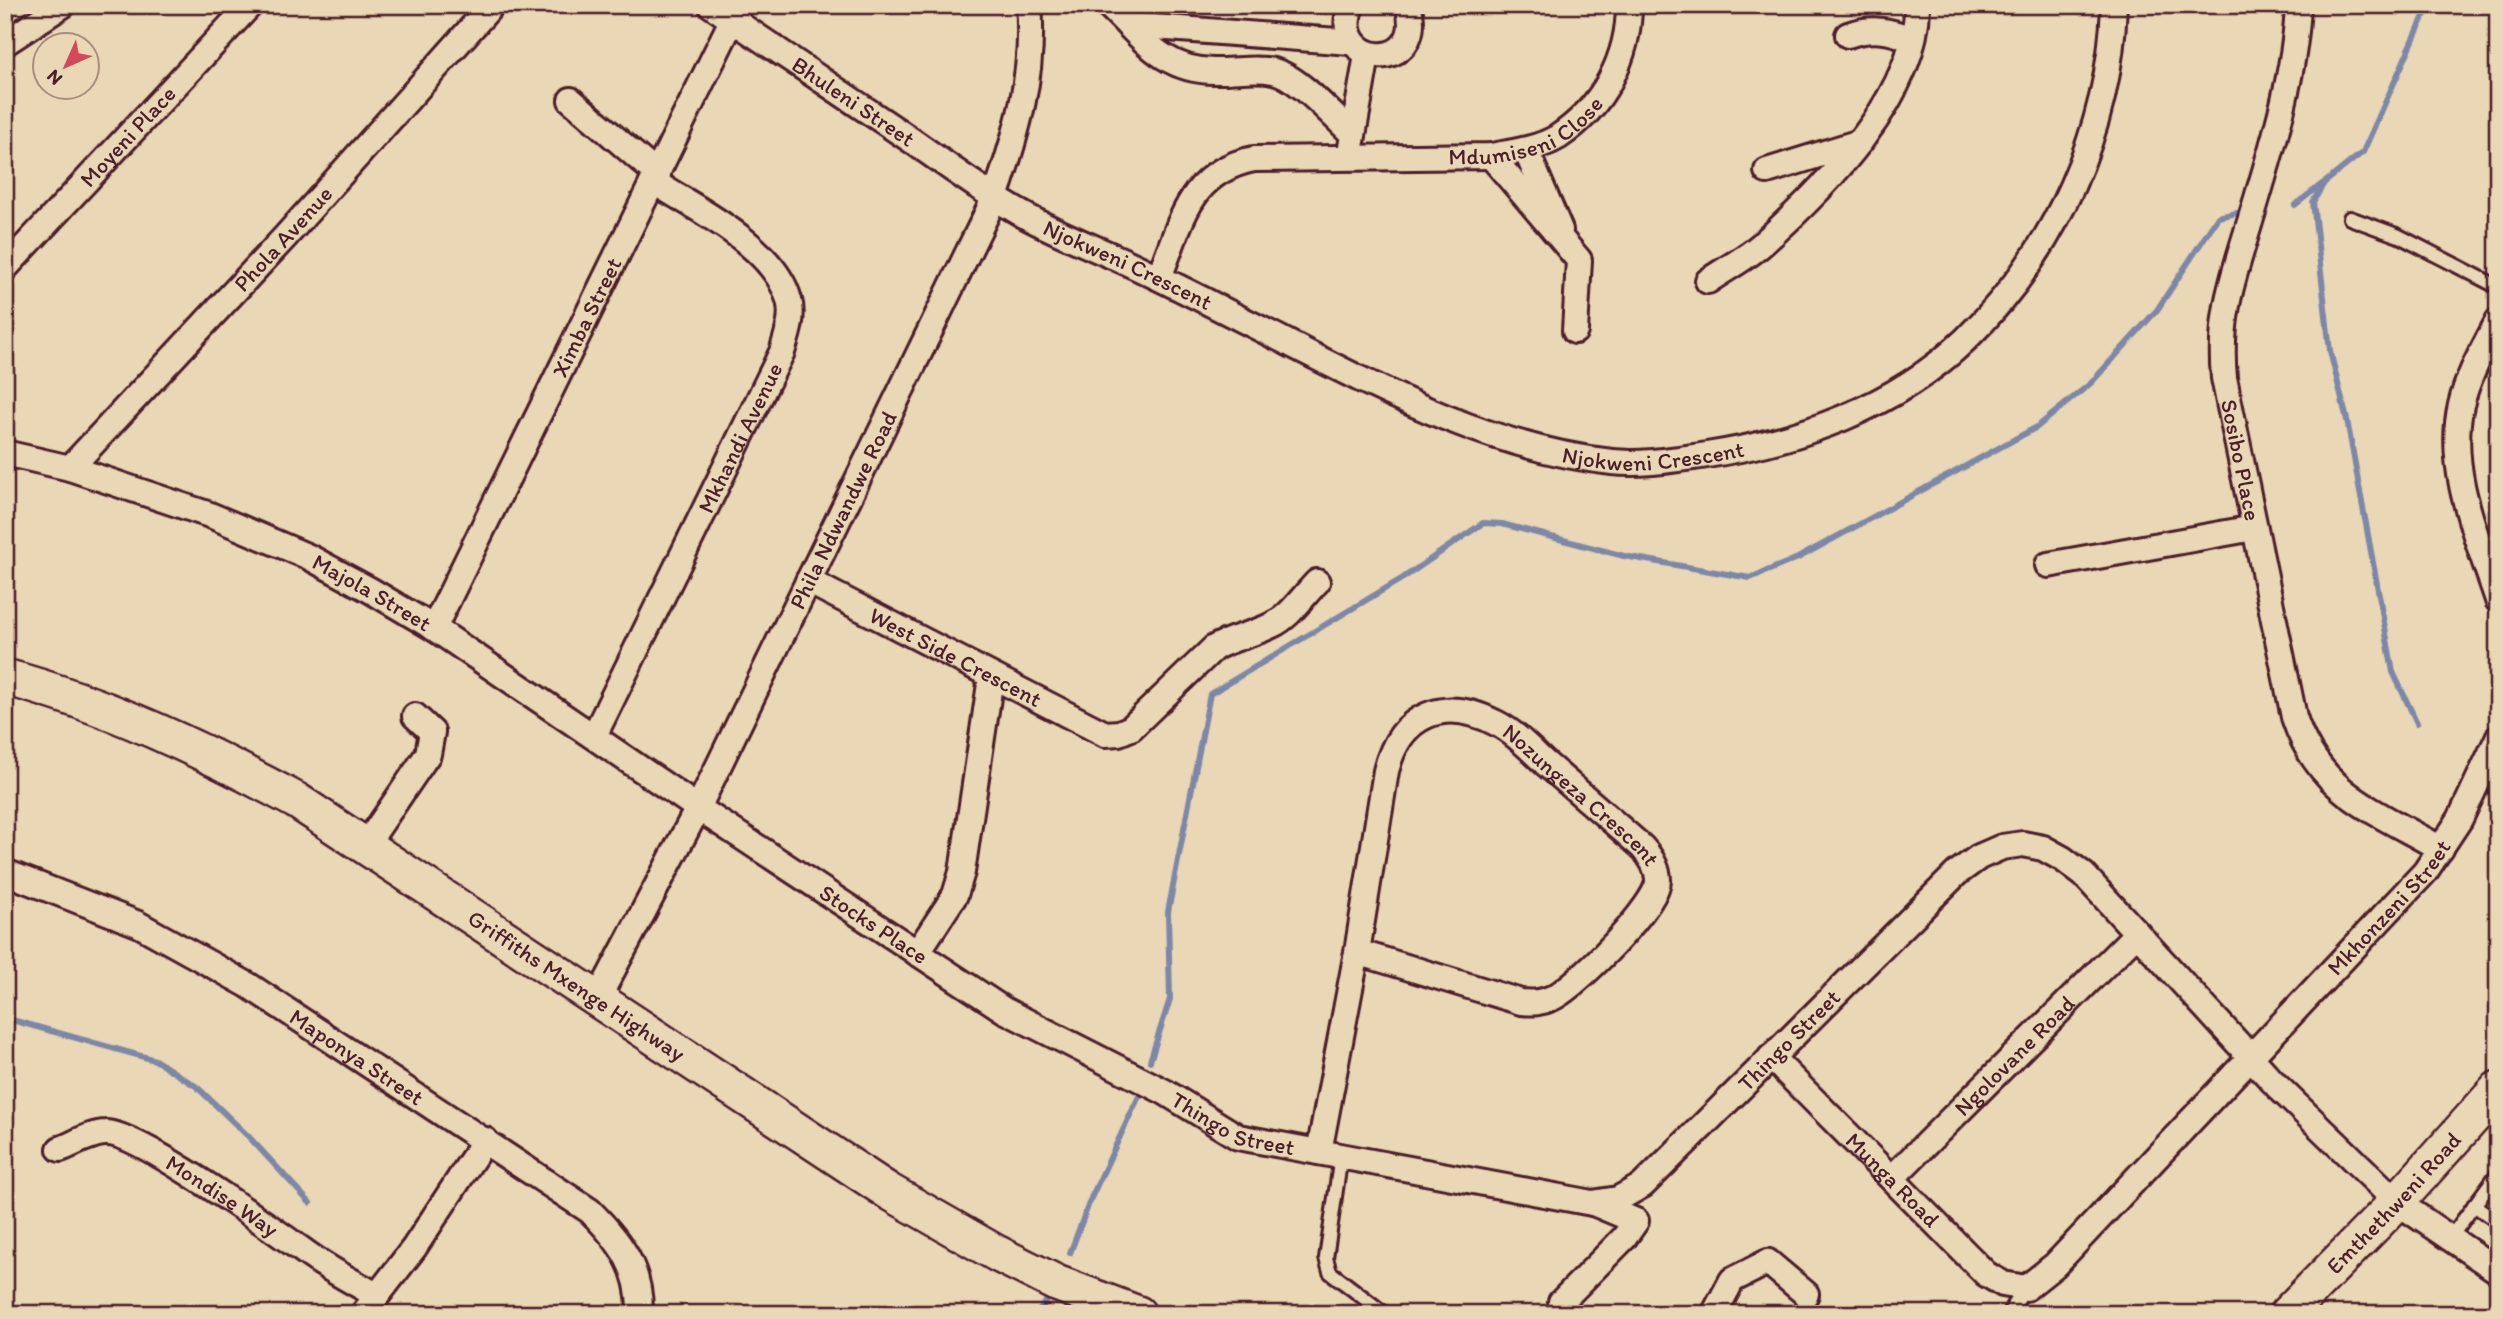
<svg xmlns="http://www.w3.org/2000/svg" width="2503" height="1319" font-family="Itim,sans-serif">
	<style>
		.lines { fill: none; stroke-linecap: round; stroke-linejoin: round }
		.stream { stroke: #7d88a8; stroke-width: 6 }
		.lane-casing { stroke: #4a1f2b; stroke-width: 18 }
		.street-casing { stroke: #4a1f2b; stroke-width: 30 }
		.secondary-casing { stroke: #4a1f2b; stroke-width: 40 }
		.lane { stroke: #e9d7b5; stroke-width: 12 }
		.street { stroke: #e9d7b5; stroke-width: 24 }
		.secondary { stroke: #e9d7b5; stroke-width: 35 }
		.labels { text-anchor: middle; stroke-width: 7; stroke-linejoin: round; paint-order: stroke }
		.street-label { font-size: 23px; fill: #4a1f2b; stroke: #e9d7b5 }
	</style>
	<rect width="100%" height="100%" fill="#e9d7b5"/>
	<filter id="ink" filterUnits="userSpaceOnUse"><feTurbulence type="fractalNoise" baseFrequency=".0143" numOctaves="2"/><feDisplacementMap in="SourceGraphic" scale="14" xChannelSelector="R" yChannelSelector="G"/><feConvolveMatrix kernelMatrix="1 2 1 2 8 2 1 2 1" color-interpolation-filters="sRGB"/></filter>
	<g filter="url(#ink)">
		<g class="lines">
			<!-- stream -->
			<g class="stream">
				<path d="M2295,205L2322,184"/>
				<path d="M2417,723L2393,672L2347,420L2330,351L2313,202L2324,183L2363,152L2429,5"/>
				<path d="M5,1018L155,1060L197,1087L249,1137L310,1203"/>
				<path d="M1150,1061L1170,999L1168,912L1210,694L1403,578L1483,523L1502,524L1624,556L1750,578L1798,558L2037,427L2091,383L2157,310L2218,217L2237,213"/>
				<path d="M1070,1253L1091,1198L1141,1092"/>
				<path d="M1037,1314L1047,1300"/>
			</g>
			<defs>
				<g id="lane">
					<path d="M2350,218L2399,236L2498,287"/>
					<path d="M1341,1156L1326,1258L1330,1272L1385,1314"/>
					<path d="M2474,1205L2498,1222"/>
					<path d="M2450,1238L2498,1173"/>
					<path d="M2008,1314L2026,1288"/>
				</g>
				<g id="street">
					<path id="s1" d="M711,5C778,51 844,95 911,140C947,165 984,193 1022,214C1056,233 1093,247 1128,263C1171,283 1213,305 1255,326C1368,383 1484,448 1612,462C1642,465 1672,460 1701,456C1796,442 1895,408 1966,339C2056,251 2110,130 2114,5"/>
					<path d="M1108,5C1142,37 1163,71 1214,71C1233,72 1255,67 1273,71C1297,75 1334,118 1353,134"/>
					<path d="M1351,5C1328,69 1429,75 1408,5"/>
					<path id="s2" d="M2298,5C2295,76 2272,148 2252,215C2234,276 2218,314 2224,378L2294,717C2319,794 2376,811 2441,849"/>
					<path d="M1128,25L1351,42"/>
					<path d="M1848,35C1871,27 1889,30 1912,39"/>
					<path d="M5,43L63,5"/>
					<path d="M571,100L658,175"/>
					<path d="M1351,147L1367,55"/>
					<path d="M1526,150L1560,230"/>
					<path d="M1491,156L1579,260L1575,331"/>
					<path d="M1767,171L1860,142"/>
					<path id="s3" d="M5,268L250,5"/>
					<path id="s4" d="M1159,277C1182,222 1188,172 1254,159L1491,156C1513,152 1538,149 1558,137C1603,107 1629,58 1629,5"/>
					<path d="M1708,281C1725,269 1745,259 1761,245C1824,189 1918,95 1917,5"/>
					<path d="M2498,321C2484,348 2468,375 2461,405C2446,470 2478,539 2498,600"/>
					<path id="s5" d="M5,453L70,468L210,515L309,557L370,590L434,628L698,808L1004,1010L1165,1092L1238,1137L1592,1203L1618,1199L1643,1185L1957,873L1979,857L2002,847L2023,844L2043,848L2063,859L2084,875L2276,1085L2397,1202L2498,1271"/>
					<path id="s6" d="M70,468L286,236L492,5"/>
					<path d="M2048,565L2254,528"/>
					<path id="s7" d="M808,581L1105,734L1119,733L1131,728L1214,648C1233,637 1253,635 1272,625C1290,617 1303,596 1317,582"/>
					<path id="s8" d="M434,628L739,6"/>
					<path id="s9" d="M594,736L782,352C787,336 794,317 789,300C775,247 698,210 654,182"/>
					<path d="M366,845L428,754L432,732L415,716"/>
					<path id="s10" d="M5,872L138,924L248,985L590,1211C621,1242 641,1269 640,1314"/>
					<path d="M917,953L955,895L962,872L991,677"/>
					<path id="s11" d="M598,998L698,808L995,197C1017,134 1035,73 1029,5"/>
					<path id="s12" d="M1771,1057L1986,1274L2003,1284L2026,1288L2055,1265L2425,872L2460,819L2498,738"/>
					<path id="s13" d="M60,1149C74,1144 91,1133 106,1133C138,1132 278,1233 312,1257C332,1271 355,1283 376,1295"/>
					<path id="s14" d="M1319,1152L1357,952L1386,771C1400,714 1444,696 1496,723C1514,732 1530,749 1545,763C1578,791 1610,819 1642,847C1650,856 1658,867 1658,880C1659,904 1575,988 1552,998C1541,1003 1533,1003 1521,1002L1357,952"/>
					<path id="s15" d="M1892,1178L2137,933"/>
					<path d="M1561,1302L1624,1238L1636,1221L1593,1203"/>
					<path d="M363,1314L414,1248L485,1140"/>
					<path d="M1714,1314L1732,1280L1768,1262L1806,1294"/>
				</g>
				<g id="secondary">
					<path id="s16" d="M5,677C106,704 205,751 297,801L888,1191L996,1253L1056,1283L1138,1314"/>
					<path id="s17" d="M2287,1314L2397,1202L2498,1089"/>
				</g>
			</defs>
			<!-- lane casing -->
			<use href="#lane" class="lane-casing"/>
			<!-- street casing -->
			<use href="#street" class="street-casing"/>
			<!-- secondary casing -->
			<use href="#secondary" class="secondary-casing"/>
			<!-- lane -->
			<use href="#lane" class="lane"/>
			<!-- street -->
			<use href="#street" class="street"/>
			<!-- secondary -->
			<use href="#secondary" class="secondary"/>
		</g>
	</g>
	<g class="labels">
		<!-- street labels -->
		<g class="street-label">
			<text dy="8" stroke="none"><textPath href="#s1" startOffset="172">Bhuleni Street</textPath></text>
			<text dy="8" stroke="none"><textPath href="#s4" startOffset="439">Mdumiseni Close</textPath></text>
			<text dy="8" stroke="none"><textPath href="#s3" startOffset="180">Moyeni Place</textPath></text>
			<text dy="8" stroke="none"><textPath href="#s6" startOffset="313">Phola Avenue</textPath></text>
			<text dy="8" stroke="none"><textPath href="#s1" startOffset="492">Njokweni Crescent</textPath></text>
			<text dy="8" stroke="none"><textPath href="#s8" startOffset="346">Ximba Street</textPath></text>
			<text dy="8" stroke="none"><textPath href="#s9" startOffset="332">Mkhandi Avenue</textPath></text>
			<text dy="8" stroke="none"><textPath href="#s1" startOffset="1059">Njokweni Crescent</textPath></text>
			<text dy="8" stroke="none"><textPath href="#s2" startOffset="466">Sosibo Place</textPath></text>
			<text dy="8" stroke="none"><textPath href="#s11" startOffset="546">Phila Ndwandwe Road</textPath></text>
			<text dy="8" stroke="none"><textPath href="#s5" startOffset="394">Majola Street</textPath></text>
			<text dy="8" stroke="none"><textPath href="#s7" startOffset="166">West Side Crescent</textPath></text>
			<text dy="8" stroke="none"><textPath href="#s14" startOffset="642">Nozungeza Crescent</textPath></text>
			<text dy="8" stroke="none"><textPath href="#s12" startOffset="875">Mkhonzeni Street</textPath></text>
			<text dy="8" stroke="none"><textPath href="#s5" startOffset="996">Stocks Place</textPath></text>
			<text dy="8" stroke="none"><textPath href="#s16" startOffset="653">Griffiths Mxenge Highway</textPath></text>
			<text dy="8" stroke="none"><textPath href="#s5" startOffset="2039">Thingo Street</textPath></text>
			<text dy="8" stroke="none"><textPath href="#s15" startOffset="173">Ngolovane Road</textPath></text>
			<text dy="8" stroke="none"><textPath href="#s10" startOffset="399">Maponya Street</textPath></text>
			<text dy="8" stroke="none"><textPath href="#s5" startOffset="1409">Thingo Street</textPath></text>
			<text dy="8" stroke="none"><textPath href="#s12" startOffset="173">Munga Road</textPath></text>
			<text dy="8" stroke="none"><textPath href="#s13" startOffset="182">Mondise Way</textPath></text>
			<text dy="8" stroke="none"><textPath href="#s17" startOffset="154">Emthethweni Road</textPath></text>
		</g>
	</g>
	<!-- margin -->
	<rect width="2503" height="1319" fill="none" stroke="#e9d7b5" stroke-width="28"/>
	<rect x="14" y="14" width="2475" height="1291" fill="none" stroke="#4a1f2b" stroke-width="2.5" filter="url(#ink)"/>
	<!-- north arrow -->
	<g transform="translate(66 66) rotate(225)"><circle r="33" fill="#e9d7b5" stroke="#a98d7e" stroke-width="2"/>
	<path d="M0-5L12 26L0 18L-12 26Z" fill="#d1495b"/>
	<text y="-10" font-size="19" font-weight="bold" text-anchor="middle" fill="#4a1f2b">N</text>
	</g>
</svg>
